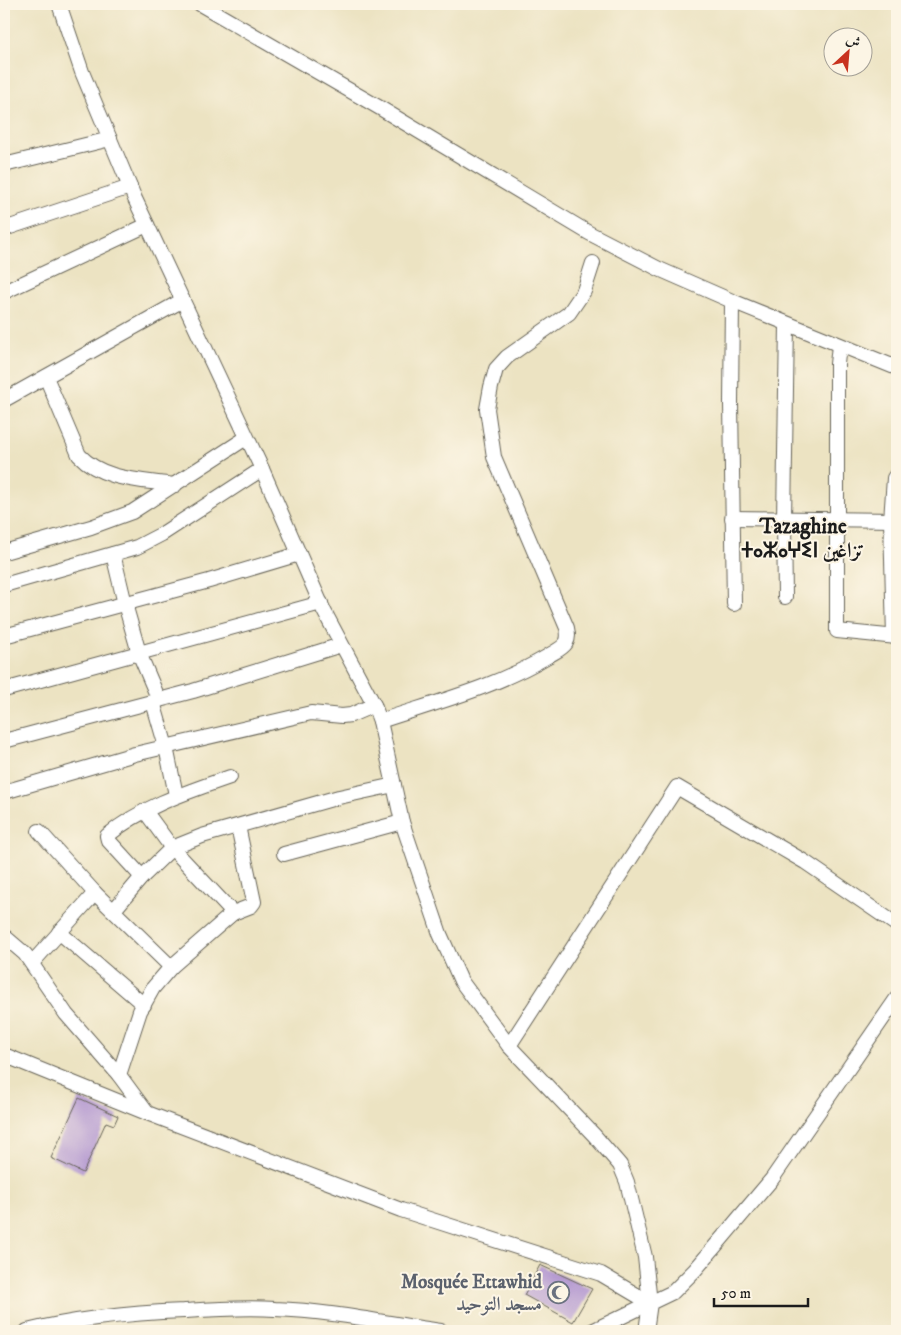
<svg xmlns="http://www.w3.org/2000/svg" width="901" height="1335" font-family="'IM FELL DW Pica',Amiri,'Noto Sans Tifinagh',serif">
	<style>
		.building { fill: #b69bd1 }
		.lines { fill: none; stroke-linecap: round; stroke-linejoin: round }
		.minor-casing { stroke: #656256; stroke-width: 16 }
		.minor { stroke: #fff; stroke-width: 14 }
		.labels { text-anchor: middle; stroke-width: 4; stroke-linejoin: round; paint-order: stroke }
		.worship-label { font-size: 19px; font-weight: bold; fill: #5b616d; stroke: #fcf5e5; text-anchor: end }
		.quarter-label { font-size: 21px; font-weight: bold; fill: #1c1c1c; stroke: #fcf5e5 }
	</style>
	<rect width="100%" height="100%" fill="#fcf5e5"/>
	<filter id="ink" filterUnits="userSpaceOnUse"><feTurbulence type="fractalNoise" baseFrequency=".02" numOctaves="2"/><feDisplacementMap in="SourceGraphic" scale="10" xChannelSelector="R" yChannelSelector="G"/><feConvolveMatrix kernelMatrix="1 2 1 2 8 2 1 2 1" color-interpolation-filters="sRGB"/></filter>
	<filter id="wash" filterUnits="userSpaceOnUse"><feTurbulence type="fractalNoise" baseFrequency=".0096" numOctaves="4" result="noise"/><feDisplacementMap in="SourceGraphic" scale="20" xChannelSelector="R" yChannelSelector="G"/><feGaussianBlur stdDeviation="1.12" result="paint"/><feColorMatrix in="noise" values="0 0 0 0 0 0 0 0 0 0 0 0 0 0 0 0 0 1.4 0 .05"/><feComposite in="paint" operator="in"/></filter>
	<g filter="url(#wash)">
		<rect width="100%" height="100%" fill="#ece3c2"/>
		<g id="blocks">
			<!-- building -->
			<g class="building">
				<path d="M79,1098L118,1116L114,1125L106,1122L83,1173L51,1158Z"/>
				<path d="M540,1265L592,1289L573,1322L524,1295Z"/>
			</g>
		</g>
	</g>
	<g filter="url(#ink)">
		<use href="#blocks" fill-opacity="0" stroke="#656256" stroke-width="1"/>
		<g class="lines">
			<defs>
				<g id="minor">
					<path d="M59,4L82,72L135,199L262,469L324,611L374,705L380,721L402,822L440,934L461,981L509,1046L594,1135L620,1165L627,1182L645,1257L650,1303"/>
					<path d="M200,4L380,108L589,233L659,269L732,301L897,368"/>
					<path d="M4,165L110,139"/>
					<path d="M4,229L130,187"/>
					<path d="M4,292L147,225"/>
					<path d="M732,301L731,403L734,604"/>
					<path d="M839,345L837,364V631L897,637"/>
					<path d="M46,377L79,455C103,481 142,480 175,485"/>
					<path d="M4,400L183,300"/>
					<path d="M732,518L897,520"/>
					<path d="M4,552L91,527L132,512L246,438"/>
					<path d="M113,554L125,604L139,653L159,700"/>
					<path d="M4,585L137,547L162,534L262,469"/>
					<path d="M785,597L784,520L787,324"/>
					<path d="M4,636L209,581L299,554"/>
					<path d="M894,637L891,520L894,478L897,474"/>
					<path d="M4,690L321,603"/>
					<path d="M153,702L166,747L176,795"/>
					<path d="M380,721C437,702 496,687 548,656C554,652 562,649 566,643C569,638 568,633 567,628L494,457L487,409L491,387L496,369L507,357L569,313L584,291L593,263"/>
					<path d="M4,741L193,691L341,645"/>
					<path d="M4,792L135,754L311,713L342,716L351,715L374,705"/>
					<path d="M145,811L172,848L233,913L171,967"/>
					<path d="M39,831L95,893L171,967L153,988L140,1011L119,1075"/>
					<path d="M284,854L402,822"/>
					<path d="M142,877L108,840L107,836C143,806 187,792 230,777"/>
					<path d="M114,910L142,877L172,848L202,836L339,797L394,785"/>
					<path d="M233,913L251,906L254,902L238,826"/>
					<path d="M59,932L144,1005"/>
					<path d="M4,936L25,954L66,1014L119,1075L147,1113"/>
					<path d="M32,963L95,893"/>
					<path d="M509,1046L677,787L805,862L897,925"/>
					<path d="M4,1055L147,1113L401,1210L601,1274L650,1303"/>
					<path d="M27,1331C79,1318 131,1313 184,1311C215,1309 245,1307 275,1309C331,1311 386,1323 441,1331"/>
					<path d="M592,1331L650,1303"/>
					<path d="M646,1331L650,1303L673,1292L695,1270L772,1179L897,998"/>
				</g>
			</defs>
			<!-- minor casing -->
			<use href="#minor" class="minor-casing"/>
			<!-- minor -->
			<use href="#minor" class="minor"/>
		</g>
	</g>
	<!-- icons -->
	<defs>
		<symbol id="mosque-ring" viewBox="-11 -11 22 22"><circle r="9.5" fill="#fcf5e5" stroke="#6b7280" stroke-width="1.5"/><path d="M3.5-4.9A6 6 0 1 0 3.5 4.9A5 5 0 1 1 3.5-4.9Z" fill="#6b7280"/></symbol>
	</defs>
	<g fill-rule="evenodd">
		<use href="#mosque-ring" x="546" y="1280" width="25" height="25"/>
	</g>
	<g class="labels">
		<!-- worship labels -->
		<g class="worship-label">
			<text x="542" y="1288">Mosquée Ettawhid<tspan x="542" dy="22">مسجد التوحيد</tspan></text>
		</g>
		<!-- quarter labels -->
		<g class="quarter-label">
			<text x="803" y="533">Tazaghine<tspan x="803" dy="24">ⵜⴰⵣⴰⵖⵉⵏ تزاغين</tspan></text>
		</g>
	</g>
	<!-- margin -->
	<rect width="901" height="1335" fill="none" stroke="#fcf5e5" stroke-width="20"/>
	<!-- north arrow -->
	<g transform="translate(848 52) rotate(26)"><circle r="24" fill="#fcf5e5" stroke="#a29e95"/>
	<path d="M0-4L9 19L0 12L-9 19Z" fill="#c8321e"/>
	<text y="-8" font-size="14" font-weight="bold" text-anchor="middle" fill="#1c1c1c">ش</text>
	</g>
	<!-- scale -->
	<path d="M714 1298v8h94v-8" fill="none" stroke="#1c1c1c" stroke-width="2.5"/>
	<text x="721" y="1298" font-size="15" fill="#1c1c1c" stroke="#fcf5e5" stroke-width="4" paint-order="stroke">50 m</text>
</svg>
